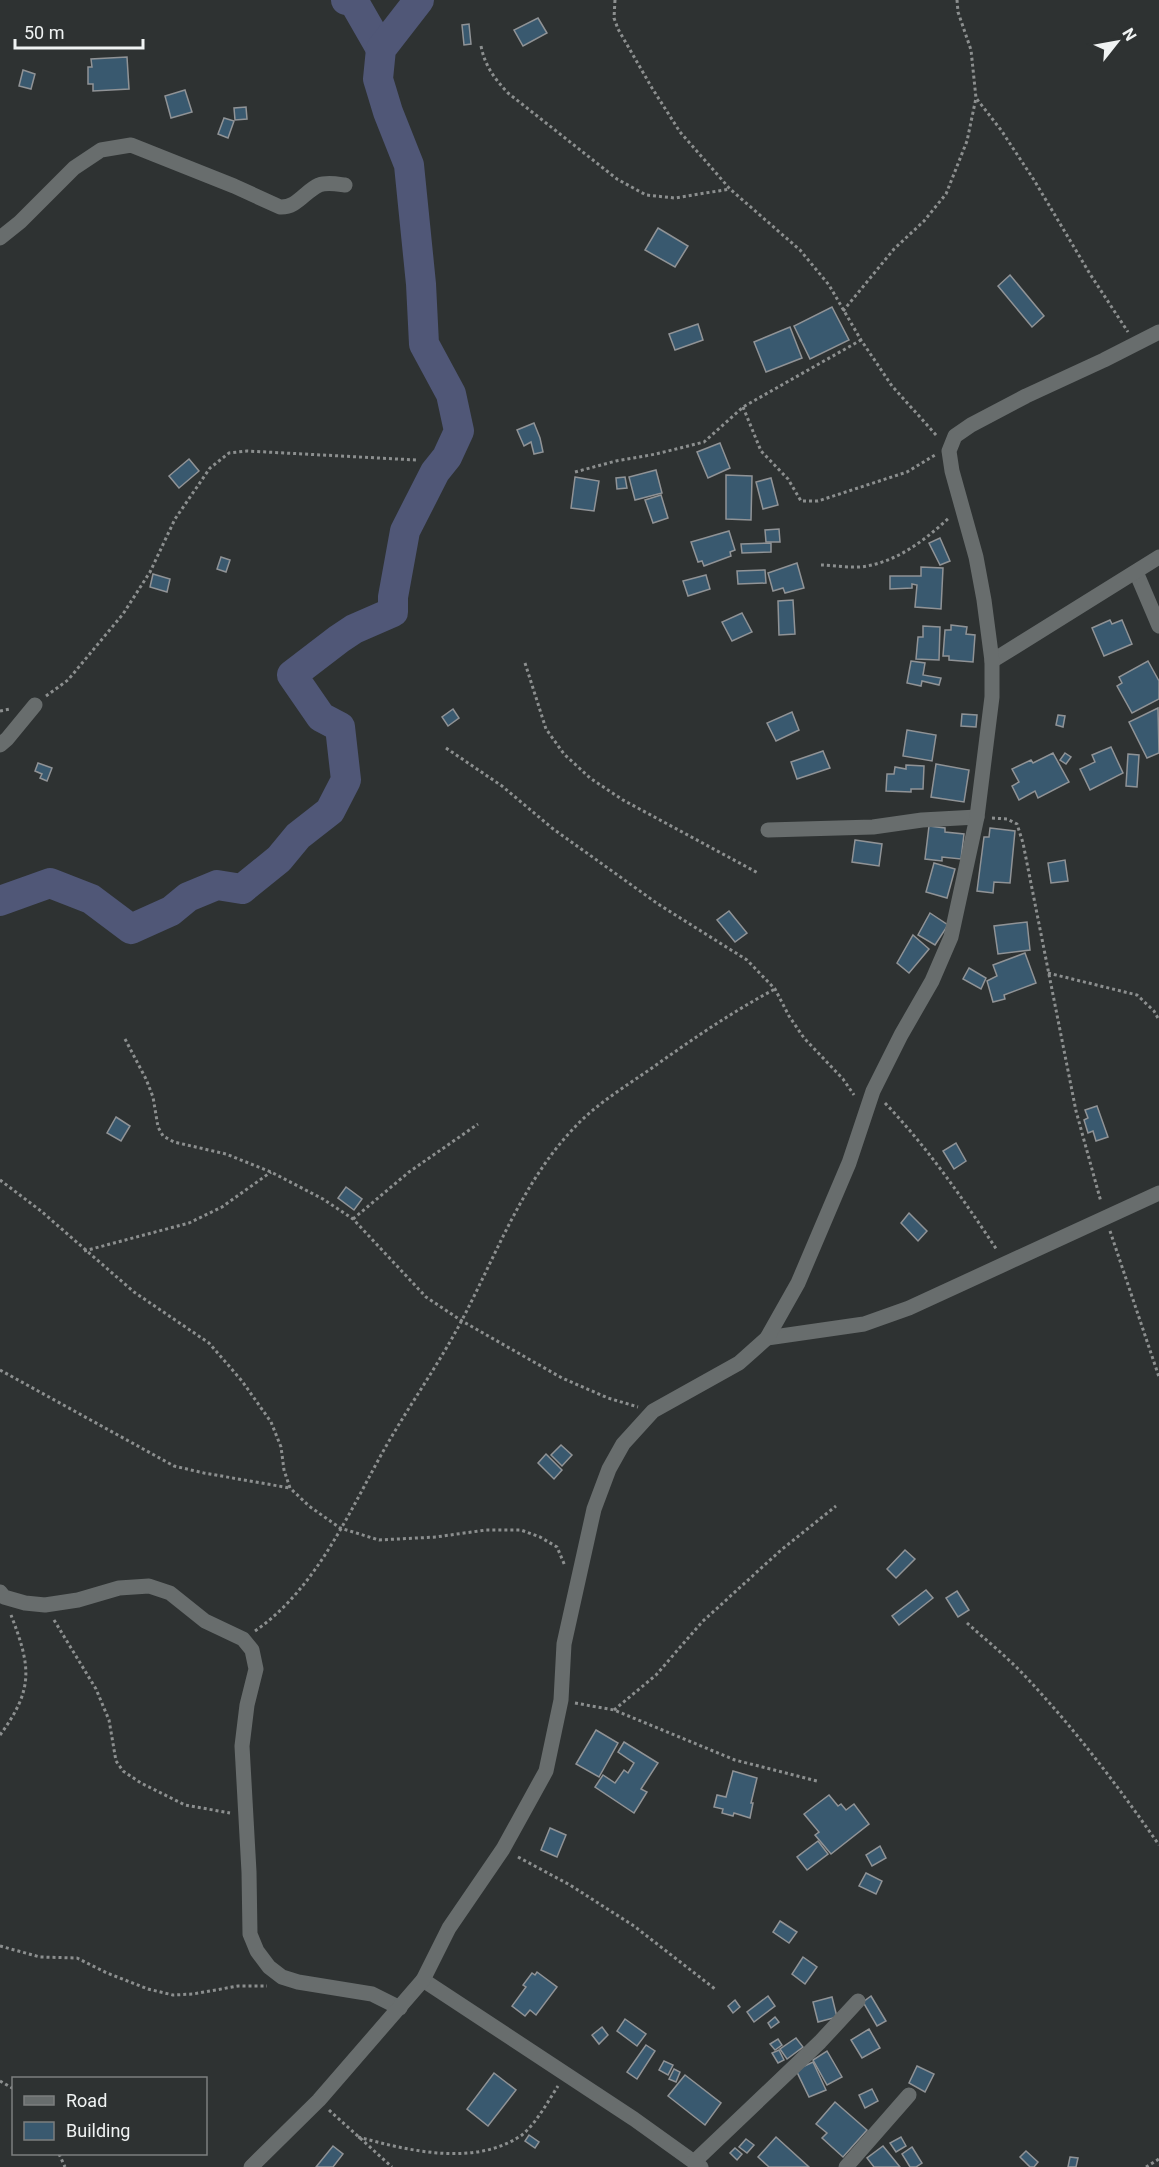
<svg xmlns="http://www.w3.org/2000/svg" width="1159" height="2167" font-family="Roboto,sans-serif">
	<style>
		.lines { fill: none; stroke-linecap: round; stroke-linejoin: round }
		.river { stroke: #505777; stroke-width: 30 }
		.building { fill: #39596f; stroke: #909396; stroke-width: 1.5 }
		.path { stroke: #8c8f8f; stroke-width: 3; stroke-dasharray: 3 3; stroke-linecap: butt }
		.street { stroke: #686d6d; stroke-width: 15 }
	</style>
	<rect width="100%" height="100%" fill="#2e3232"/>
	<g class="lines">
		<!-- river -->
		<g class="river">
			<path d="M346,0L354,2L381,49"/>
			<path d="M0,901L50,883L91,899L131,929L171,911L188,897L217,885L242,889L279,859L298,836L330,811L346,780L340,727L321,717L292,675L339,639L354,629L393,612V597L405,531L435,472L447,457L459,431L451,394L424,344L421,284L409,165L388,112L378,79L381,49L419,0"/>
		</g>
	</g>
	<!-- building -->
	<g class="building">
		<path d="M538,18L547,33L523,46L514,30Z"/>
		<path d="M469,24L471,44L464,45L462,25Z"/>
		<path d="M127,57L129,89L93,91V84H88V67H92L91,59Z"/>
		<path d="M23,70L35,74L31,89L19,86Z"/>
		<path d="M185,90L192,112L171,118L165,96Z"/>
		<path d="M246,107L247,119L235,120L234,108Z"/>
		<path d="M224,118L234,121L228,138L218,134Z"/>
		<path d="M658,228L688,246L675,267L645,250Z"/>
		<path d="M1010,275L1044,316L1032,327L998,286Z"/>
		<path d="M832,307L849,340L810,359L794,326Z"/>
		<path d="M698,324L703,340L675,350L669,334Z"/>
		<path d="M790,327L802,358L766,372L754,342Z"/>
		<path d="M534,423L540,438L543,452L534,454L531,442L524,446L517,430Z"/>
		<path d="M720,443L730,468L708,478L697,452Z"/>
		<path d="M189,459L199,471L179,488L169,476Z"/>
		<path d="M656,470L662,493L635,500L629,477Z"/>
		<path d="M726,475L752,476L751,520L726,519Z"/>
		<path d="M575,477L599,481L594,511L571,508Z"/>
		<path d="M625,477L627,488L617,489L616,478Z"/>
		<path d="M771,478L778,505L763,509L756,482Z"/>
		<path d="M661,495L668,518L653,523L645,500Z"/>
		<path d="M779,529L780,542H766L765,530Z"/>
		<path d="M729,531L735,550L730,552L731,556L704,566L702,561L698,562L691,542Z"/>
		<path d="M940,538L950,561L940,565L929,543Z"/>
		<path d="M771,543V552L742,553L741,544Z"/>
		<path d="M221,557L230,560L226,572L217,569Z"/>
		<path d="M797,563L804,588L785,593L783,588L773,591L768,573Z"/>
		<path d="M921,567L943,568L941,609L915,607L917,585L912,584V588L890,589V576H921Z"/>
		<path d="M765,570L766,583L738,584L737,571Z"/>
		<path d="M153,574L170,579L167,592L150,587Z"/>
		<path d="M706,575L710,589L688,596L683,581Z"/>
		<path d="M793,600L795,634L779,635L778,601Z"/>
		<path d="M742,613L752,632L732,641L722,622Z"/>
		<path d="M1110,620L1112,624L1122,620L1132,644L1104,656L1092,628Z"/>
		<path d="M951,625L967,627L966,634L975,635L973,662L949,660V656H943L945,630H951Z"/>
		<path d="M923,626L940,627L939,660L916,659L918,637H923Z"/>
		<path d="M911,661L925,663L923,675L941,678L939,685L922,681L921,686L907,683Z"/>
		<path d="M1148,661L1159,681V699L1132,713L1117,686L1122,683L1119,677Z"/>
		<path d="M1158,708L1159,753L1147,758L1129,722Z"/>
		<path d="M453,709L459,718L448,726L442,717Z"/>
		<path d="M792,712L799,730L776,741L767,723Z"/>
		<path d="M962,714L977,715L976,727L961,726Z"/>
		<path d="M1058,715L1065,716L1063,727L1056,725Z"/>
		<path d="M907,730L936,735L932,761L903,756Z"/>
		<path d="M1111,747L1123,773L1090,790L1080,769L1095,762L1092,755Z"/>
		<path d="M823,751L830,768L797,779L791,762Z"/>
		<path d="M1053,753L1069,782L1038,798L1035,791L1019,800L1012,786L1019,782L1012,769L1031,760L1033,763Z"/>
		<path d="M1065,753L1071,757L1066,764L1060,760Z"/>
		<path d="M1128,754L1139,755L1137,787L1126,786Z"/>
		<path d="M38,763L52,768L47,781L40,778L42,774L35,771Z"/>
		<path d="M936,764L969,770L964,802L931,797Z"/>
		<path d="M906,765L924,766L923,789H911V792L886,791L887,774H894L895,767L906,769Z"/>
		<path d="M929,826L945,828V832L964,834L961,859L942,857V861L925,859Z"/>
		<path d="M990,828L1015,831L1010,883L994,882L993,893L977,891L984,837H989Z"/>
		<path d="M855,840L882,844L879,866L852,862Z"/>
		<path d="M1065,860L1068,881L1051,883L1048,863Z"/>
		<path d="M934,863L955,869L947,898L926,892Z"/>
		<path d="M729,911L747,933L735,942L717,920Z"/>
		<path d="M930,913L948,925L935,945L918,935Z"/>
		<path d="M1027,922L1030,950L998,954L994,926Z"/>
		<path d="M913,935L929,949L909,973L897,963Z"/>
		<path d="M1025,953L1036,983L1004,995L1005,999L993,1002L987,981L997,976L993,965Z"/>
		<path d="M969,968L986,978L981,989L963,979Z"/>
		<path d="M1097,1106L1108,1137L1096,1141L1093,1131L1088,1133L1084,1120L1088,1118L1085,1110Z"/>
		<path d="M116,1117L130,1126L121,1141L107,1133Z"/>
		<path d="M956,1143L966,1161L954,1169L943,1151Z"/>
		<path d="M346,1187L362,1199L354,1210L338,1198Z"/>
		<path d="M909,1213L927,1231L918,1241L901,1223Z"/>
		<path d="M561,1445L572,1455L562,1466L551,1455Z"/>
		<path d="M546,1454L562,1470L554,1479L538,1463Z"/>
		<path d="M905,1550L915,1559L896,1578L887,1569Z"/>
		<path d="M926,1590L933,1598L899,1625L892,1616Z"/>
		<path d="M957,1591L969,1610L958,1617L946,1598Z"/>
		<path d="M596,1730L618,1743L599,1777L576,1764Z"/>
		<path d="M624,1742L658,1763L641,1789L647,1792L634,1813L595,1787L603,1775L615,1783L624,1770L628,1773L634,1763L618,1752Z"/>
		<path d="M733,1771L757,1778L751,1803H753L750,1818L734,1813L733,1816L722,1813L723,1809L714,1807L717,1795L726,1797Z"/>
		<path d="M829,1795L838,1806L841,1804L846,1810L854,1804L869,1824L831,1854L815,1835L819,1832L804,1814Z"/>
		<path d="M550,1828L566,1835L557,1857L541,1850Z"/>
		<path d="M818,1841L828,1854L807,1870L797,1857Z"/>
		<path d="M880,1846L886,1858L872,1866L866,1855Z"/>
		<path d="M866,1873L882,1881L876,1894L859,1886Z"/>
		<path d="M780,1921L797,1932L789,1943L773,1932Z"/>
		<path d="M803,1957L817,1967L805,1984L792,1974Z"/>
		<path d="M537,1972L557,1987L536,2015L530,2010L525,2016L512,2006L526,1987L523,1985L532,1973L535,1975Z"/>
		<path d="M768,1996L775,2006L754,2022L747,2012Z"/>
		<path d="M871,1996L886,2021L877,2026L863,2002Z"/>
		<path d="M832,1997L837,2017L818,2022L813,2002Z"/>
		<path d="M735,2000L740,2007L733,2013L728,2006Z"/>
		<path d="M775,2017L779,2022L771,2028L768,2023Z"/>
		<path d="M625,2019L646,2034L637,2046L617,2031Z"/>
		<path d="M602,2027L608,2035L599,2044L592,2035Z"/>
		<path d="M869,2029L880,2048L862,2058L851,2040Z"/>
		<path d="M796,2038L803,2047L787,2059L780,2049Z"/>
		<path d="M778,2039L782,2045L775,2050L770,2044Z"/>
		<path d="M646,2045L655,2051L637,2079L627,2072Z"/>
		<path d="M779,2050L784,2060L778,2063L772,2053Z"/>
		<path d="M827,2051L842,2077L827,2085L813,2060Z"/>
		<path d="M664,2061L673,2065L668,2075L659,2070Z"/>
		<path d="M813,2062L826,2090L809,2097L796,2070Z"/>
		<path d="M917,2066L934,2074L925,2092L909,2083Z"/>
		<path d="M674,2069L680,2072L676,2082L669,2079Z"/>
		<path d="M494,2073L516,2090L488,2126L467,2109Z"/>
		<path d="M685,2075L721,2103L705,2125L668,2096Z"/>
		<path d="M872,2089L878,2101L865,2108L859,2095Z"/>
		<path d="M835,2102L867,2130L843,2157L822,2138L827,2133L816,2124Z"/>
		<path d="M529,2135L539,2142L535,2148L525,2141Z"/>
		<path d="M776,2137L809,2167H769L758,2157Z"/>
		<path d="M901,2137L906,2146L896,2152L890,2143Z"/>
		<path d="M746,2139L754,2145L747,2153L739,2147Z"/>
		<path d="M333,2146L343,2154L333,2167H316Z"/>
		<path d="M883,2146L900,2167H874L867,2158Z"/>
		<path d="M912,2147L922,2163L916,2167H910L902,2154Z"/>
		<path d="M735,2148L742,2154L737,2160L730,2153Z"/>
		<path d="M1026,2151L1038,2162L1034,2167H1030L1020,2157Z"/>
		<path d="M1070,2157L1078,2158L1076,2167H1068Z"/>
	</g>
	<g class="lines">
		<!-- path -->
		<g class="path">
			<path d="M615,0L614,18L618,29L652,88L680,132L730,189L800,250L829,285L861,340L892,386L937,436"/>
			<path d="M957,0L958,12L971,50L976,98L1001,130L1034,180L1090,274L1128,332"/>
			<path d="M481,46C485,66 494,78 508,93L617,179L646,195L675,198L730,189"/>
			<path d="M843,311L894,249L924,221L946,194L967,141L976,98"/>
			<path d="M743,407L761,451L788,479L801,501H818L907,472L935,455"/>
			<path d="M575,472L616,461L656,454L704,442L743,407L861,340"/>
			<path d="M821,565C835,565 853,569 867,566C900,560 926,539 950,517"/>
			<path d="M525,663L546,729L564,754L590,778L623,800L758,873"/>
			<path d="M46,696L68,680L123,614L150,572L175,519L210,468L229,453L247,451L416,460"/>
			<path d="M0,711L10,709"/>
			<path d="M446,748L502,786L552,828L658,904L747,960L775,989L789,1016L804,1038L843,1079L854,1095"/>
			<path d="M992,818L1007,819L1017,824L1023,843L1076,1111L1101,1202"/>
			<path d="M1048,973L1137,995L1154,1011L1159,1020"/>
			<path d="M125,1039L146,1079L153,1097L158,1127L163,1136L174,1142L226,1154L271,1172L323,1199L353,1219L426,1297L462,1321L562,1378L608,1398L638,1407"/>
			<path d="M885,1103C928,1148 963,1199 997,1250"/>
			<path d="M0,1180L41,1211L134,1292L209,1343L242,1381L271,1422L281,1447L284,1470L290,1488L309,1506L340,1528L379,1540L436,1537L486,1530H521L540,1537L557,1547L565,1566"/>
			<path d="M353,1219L409,1172L478,1124"/>
			<path d="M1110,1231L1159,1377"/>
			<path d="M84,1251L189,1223L222,1207L271,1172"/>
			<path d="M0,1370L174,1466L204,1473L290,1488"/>
			<path d="M54,1620L96,1689L109,1720L116,1761L123,1771L141,1783L185,1805L230,1813"/>
			<path d="M967,1623C986,1640 1007,1657 1025,1676C1074,1728 1118,1786 1159,1845"/>
			<path d="M255,1631C317,1588 349,1512 385,1448C410,1404 439,1364 462,1320C496,1255 523,1181 574,1128C595,1105 623,1088 649,1070C690,1041 730,1013 775,989"/>
			<path d="M575,1703L614,1710L735,1760L817,1781"/>
			<path d="M614,1710L656,1675L702,1622L781,1550L836,1506"/>
			<path d="M0,1735C34,1689 31,1667 11,1615"/>
			<path d="M518,1857L570,1885L634,1926L715,1989"/>
			<path d="M0,1946L40,1957L77,1958L107,1973L148,1989L173,1995L193,1994L238,1986H267"/>
			<path d="M0,2081L14,2089"/>
			<path d="M329,2110L392,2167"/>
			<path d="M358,2137C410,2151 475,2167 522,2135C537,2122 547,2103 558,2086"/>
			<path d="M59,2154L65,2167"/>
			<path d="M1146,2167L1159,2159"/>
		</g>
		<!-- street -->
		<g class="street">
			<path d="M0,238L20,222L74,168L101,150L131,145L234,186L280,207C297,208 305,191 319,185C327,182 337,184 345,185"/>
			<path d="M1136,572L1159,626"/>
			<path d="M992,661L1159,557"/>
			<path d="M0,745L7,739L35,705"/>
			<path d="M768,830L873,827L922,820L977,817"/>
			<path d="M767,1338L864,1324L909,1308L1159,1193"/>
			<path d="M0,1592L4,1597L25,1603L45,1605L78,1600L119,1588L149,1586L170,1593L205,1621L243,1639L252,1650L256,1669L247,1705L242,1746L249,1872L250,1934L257,1951L269,1967L282,1977L298,1982L372,1994L400,2008"/>
			<path d="M423,1980L634,2119L701,2167"/>
			<path d="M694,2162L820,2042L858,2001"/>
			<path d="M251,2167L319,2100L423,1980L449,1928L503,1849L546,1771L561,1700L564,1644L594,1509L609,1469L623,1444L653,1411L739,1363L767,1338L798,1283L849,1163L873,1091L901,1035L932,981L951,937L977,817L992,697V661L984,600L976,557L952,471L949,451L955,436L971,425L1026,396L1104,360L1159,332"/>
			<path d="M846,2167L909,2095"/>
		</g>
	</g>
	<!-- legend -->
	<rect x="12" y="2077" width="195" height="78" fill="#2e3232" stroke="#7c7f7f" stroke-width="1.5"/>
	<rect x="24" y="2096" width="30" height="9" fill="#686d6d" stroke="#7c7f7f" stroke-width="1.5"/>
	<text x="66" y="2107" font-size="18" fill="#f0f3f3">Road</text>
	<rect x="24" y="2122" width="30" height="18" fill="#39596f" stroke="#7c7f7f" stroke-width="1.5"/>
	<text x="66" y="2137" font-size="18" fill="#f0f3f3">Building</text>
	<!-- north arrow -->
	<g transform="translate(1117 42) rotate(59)" stroke="#2e3232" stroke-width="4.5" paint-order="stroke">
	<path d="M0-4.5L10 22L0 15L-10 22Z" fill="#f0f3f3"/>
	<text y="-9" font-size="16" font-weight="bold" text-anchor="middle" fill="#f0f3f3">N</text>
	</g>
	<!-- scale -->
	<path d="M15 39v9h128v-9" fill="none" stroke="#f0f3f3" stroke-width="3"/>
	<text x="24" y="39" font-size="18" fill="#f0f3f3" stroke="#2e3232" stroke-width="4.5" paint-order="stroke">50 m</text>
</svg>
